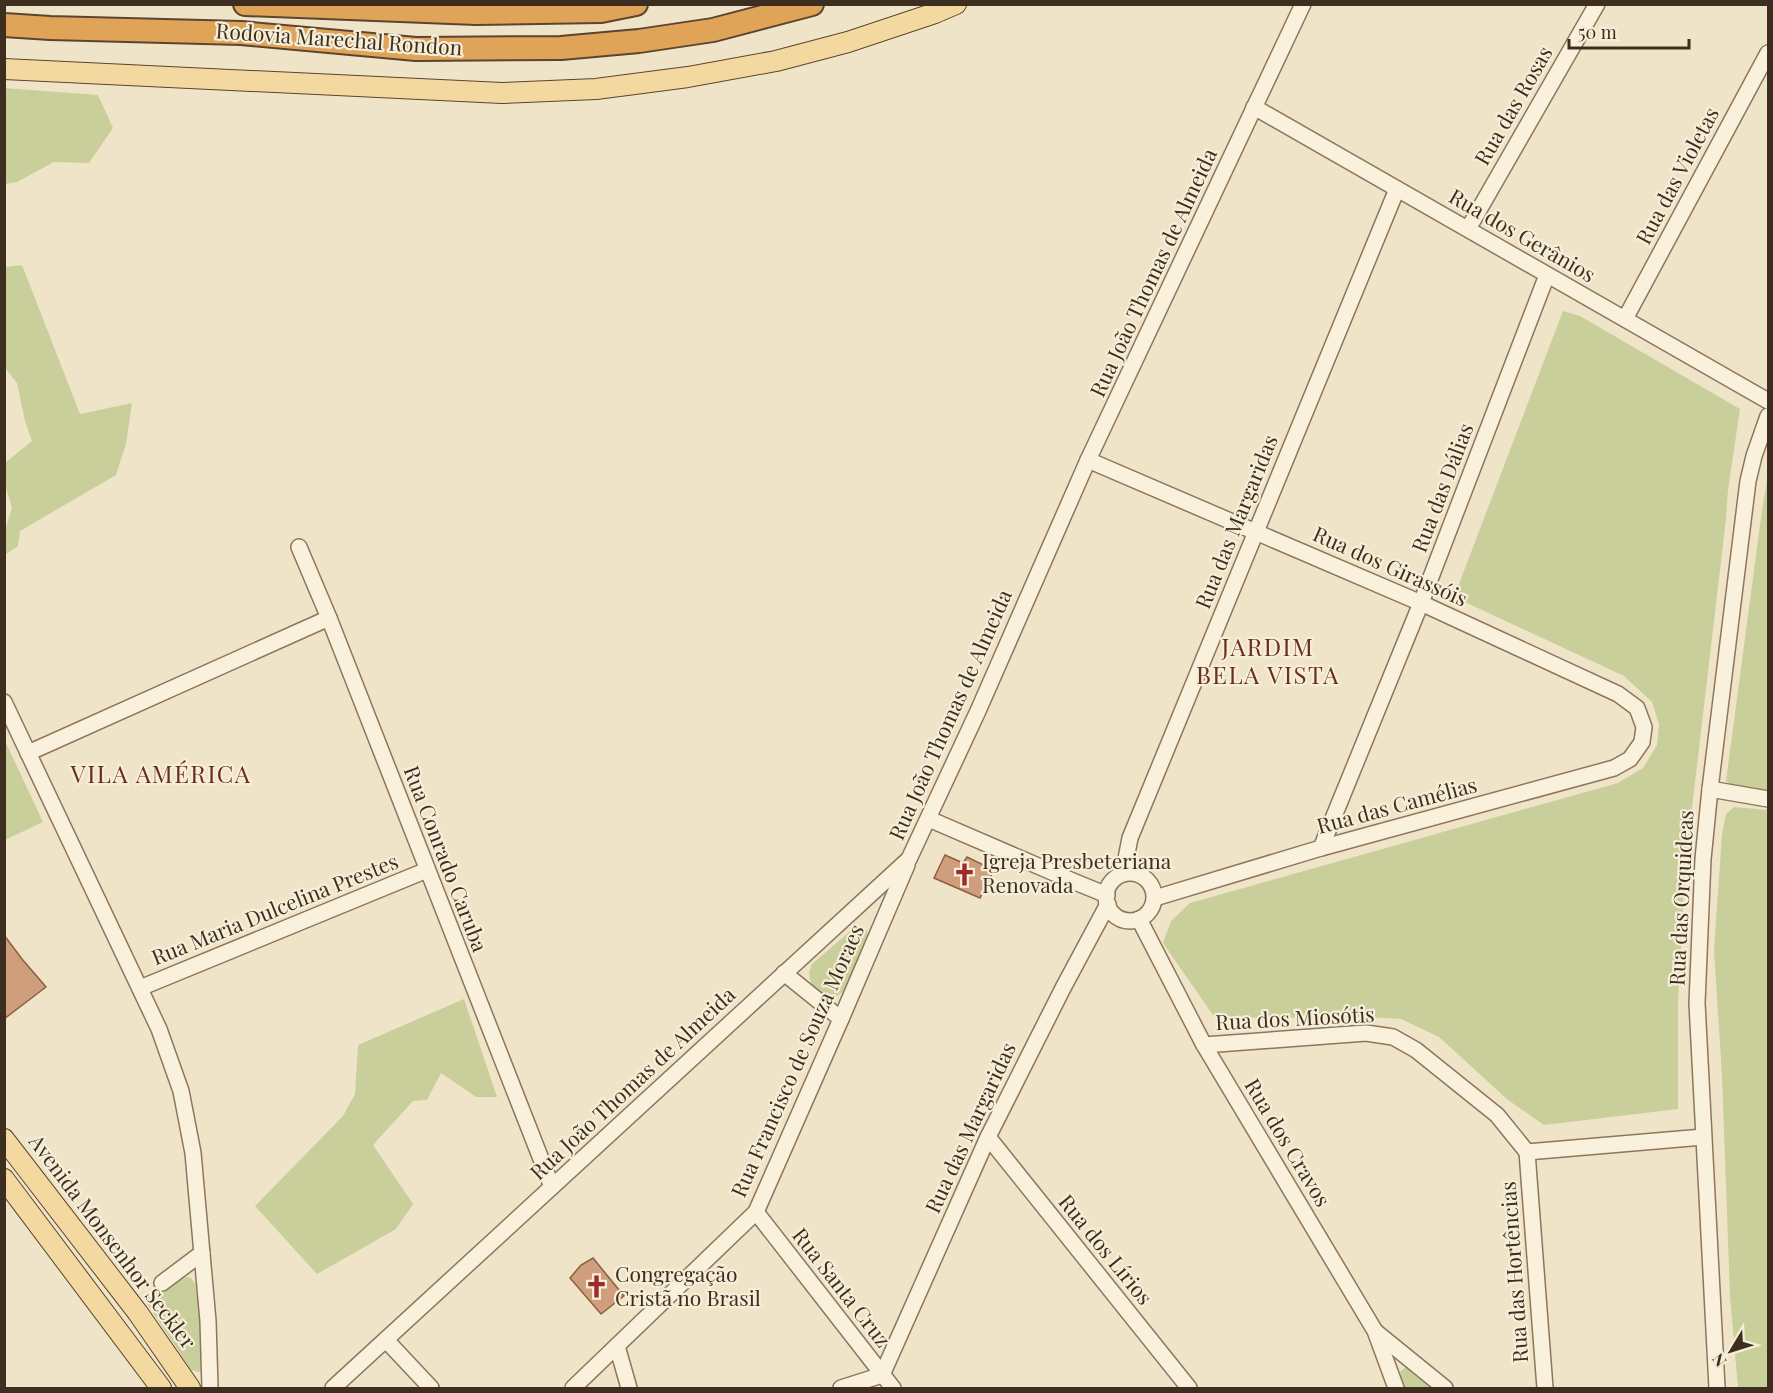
<svg xmlns="http://www.w3.org/2000/svg" width="1773" height="1393" font-family="'Playfair Display',serif">
	<style>
		.green { fill: #c9cf9b }
		.building { fill: #cf9f7d; stroke: #8d5f41; stroke-width: 1.5 }
		.lines { fill: none; stroke-linecap: round; stroke-linejoin: round }
		.minor-casing { stroke: #8d765c; stroke-width: 18 }
		.major-casing { stroke: #5b4430; stroke-width: 22 }
		.highway-casing { stroke: #5b4430; stroke-width: 26 }
		.minor { stroke: #faf1dc; stroke-width: 15 }
		.major { stroke: #f3d9a0; stroke-width: 20 }
		.highway { stroke: #e0a458; stroke-width: 22 }
		.labels { text-anchor: middle; stroke-width: 4.5; stroke-linejoin: round; paint-order: stroke }
		.street-label { font-size: 21px; fill: #3d2e20; stroke: #f7eed8 }
		.poi-label { font-size: 21px; fill: #3d2e20; stroke: #f7eed8; text-anchor: start }
		.quarter-label { font-size: 24px; letter-spacing: 1.5px; fill: #6b2e1e; stroke: #f7eed8 }
	</style>
	<rect width="100%" height="100%" fill="#f0e4c8"/>
	<!-- green -->
	<g class="green">
		<path d="M4,88L98,95L113,128L89,163L54,162L17,182L5,184Z"/>
		<path d="M22,265L80,414L132,403L126,444L116,475L20,531L18,546L5,555V530L12,508L5,484V463L32,441L25,421L17,383L5,368V267Z"/>
		<path d="M1563,311L1580,316L1740,409L1728,490L1726,519L1685,868L1678,1003V1109L1544,1125L1508,1100L1439,1037L1401,1019L1365,1017L1215,1018L1163,943L1171,921L1190,903L1618,783L1643,768L1657,745L1659,724L1652,702L1624,676L1454,597Z"/>
		<path d="M1768,474V791L1731,785L1726,781L1762,510Z"/>
		<path d="M5,743H6L43,822L5,840Z"/>
		<path d="M1734,807L1768,810V1388H1738L1730,1296L1722,1077L1714,950L1722,834L1726,814Z"/>
		<path d="M861,927L867,931L868,939L846,989L837,996L822,994L811,984L809,973L812,964L854,928Z"/>
		<path d="M464,999L497,1097H476L441,1073L427,1100L413,1101L373,1145L413,1204L396,1229L317,1274L255,1206L343,1116L355,1094L358,1045Z"/>
		<path d="M186,1277L191,1278L195,1284L207,1362L204,1368L199,1372L191,1370L144,1299Z"/>
		<path d="M1406,1367L1410,1369L1433,1388H1404L1400,1372Z"/>
	</g>
	<!-- building -->
	<g class="building">
		<path d="M945,855L963,863L967,857L994,870L980,898L934,878Z"/>
		<path d="M4,935L22,959L46,987L4,1019Z"/>
		<path d="M593,1258L624,1296L601,1314L570,1278L581,1265Z"/>
	</g>
	<g class="lines">
		<defs>
			<g id="minor">
				<path d="M1254,107L1768,401"/>
				<path d="M1468,229L1597,4"/>
				<path d="M1625,319L1768,53"/>
				<path d="M1088,460L1421,603L1618,694L1637,708L1644,727L1642,742L1630,759L1614,768L1321,848L1155,898"/>
				<path d="M299,547L329,618L552,1187"/>
				<path d="M4,702L159,1029L181,1091L193,1153L208,1321L210,1388"/>
				<path d="M28,753L329,618"/>
				<path d="M1710,789L1768,799"/>
				<path d="M929,819L1075,882L1107,895"/>
				<path d="M1321,848L1421,603L1547,275"/>
				<circle cx="1130" cy="897" r="24"/>
				<path d="M1123,874L1130,838L1397,189"/>
				<path d="M1139,919L1204,1045L1375,1331L1396,1388"/>
				<path d="M784,973L841,1019"/>
				<path d="M140,988L427,870"/>
				<path d="M1204,1045L1366,1033L1393,1037L1416,1050L1497,1115L1527,1152"/>
				<path d="M988,1137L1189,1388"/>
				<path d="M1527,1152L1545,1388"/>
				<path d="M1527,1152L1703,1137"/>
				<path d="M756,1212L893,1388"/>
				<path d="M162,1283L202,1253"/>
				<path d="M1376,1332L1445,1388"/>
				<path d="M386,1340L431,1388"/>
				<path d="M617,1346L629,1388"/>
				<path d="M333,1388L909,859L978,711L1088,460L1303,4"/>
				<path d="M573,1388L756,1212L841,1019L907,865"/>
				<path d="M841,1388L882,1375L988,1137L1063,988L1108,904"/>
				<path d="M1717,1388L1697,1003L1703,859L1710,789L1748,481L1754,456L1768,416"/>
			</g>
			<g id="major">
				<path d="M4,69L502,93L596,89L688,77L776,61L848,42L935,13L956,4"/>
				<path d="M4,1139L138,1313L190,1388"/>
				<path d="M4,1179L161,1388"/>
			</g>
			<g id="highway">
				<path d="M245,4L476,13L601,11L636,4"/>
				<path d="M4,25L50,28L241,33L416,49L561,48L639,41L713,30L812,4"/>
			</g>
		</defs>
		<!-- minor casing -->
		<use href="#minor" class="minor-casing"/>
		<!-- major casing -->
		<use href="#major" class="major-casing"/>
		<!-- highway casing -->
		<use href="#highway" class="highway-casing"/>
		<!-- minor -->
		<use href="#minor" class="minor"/>
		<!-- major -->
		<use href="#major" class="major"/>
		<!-- highway -->
		<use href="#highway" class="highway"/>
	</g>
	<!-- icons -->
	<defs>
		<symbol id="church-bare" viewBox="-9 -9 18 18"><path d="M-1.2-6h2.4v3.5h3.3v2.4h-3.3V6h-2.4V-.1h-3.3v-2.4h3.3Z" fill="#9e2a2b" stroke="#f7eed8" stroke-width="2.5" paint-order="stroke"/></symbol>
	</defs>
	<g fill-rule="evenodd">
		<use href="#church-bare" x="948" y="858" width="33" height="33"/>
		<use href="#church-bare" x="580" y="1270" width="33" height="33"/>
	</g>
	<g class="labels">
		<!-- street labels -->
		<g class="street-label">
			<text transform="translate(339 40) rotate(4)" y="7">Rodovia Marechal Rondon</text>
			<text transform="translate(1514 106) rotate(-60)" y="7">Rua das Rosas</text>
			<text transform="translate(1678 176) rotate(-62)" y="7">Rua das Violetas</text>
			<text transform="translate(1522 236) rotate(30)" y="7">Rua dos Gerânios</text>
			<text transform="translate(1154 273) rotate(-65)" y="7">Rua João Thomas de Almeida</text>
			<text transform="translate(1443 488) rotate(-69)" y="7">Rua das Dálias</text>
			<text transform="translate(1237 522) rotate(-68)" y="7">Rua das Margaridas</text>
			<text transform="translate(1390 567) rotate(24)" y="7">Rua dos Girassóis</text>
			<text transform="translate(951 715) rotate(-66)" y="7">Rua João Thomas de Almeida</text>
			<text transform="translate(1397 806) rotate(-15)" y="7">Rua das Camélias</text>
			<text transform="translate(445 859) rotate(69)" y="7">Rua Conrado Caruba</text>
			<text transform="translate(1682 898) rotate(-87)" y="7">Rua das Orquideas</text>
			<text transform="translate(275 910) rotate(-22)" y="7">Rua Maria Dulcelina Prestes</text>
			<text transform="translate(1295 1019) rotate(-3)" y="7">Rua dos Miosótis</text>
			<text transform="translate(798 1061) rotate(-66)" y="7">Rua Francisco de Souza Moraes</text>
			<text transform="translate(633 1084) rotate(-43)" y="7">Rua João Thomas de Almeida</text>
			<text transform="translate(971 1128) rotate(-65)" y="7">Rua das Margaridas</text>
			<text transform="translate(1287 1143) rotate(59)" y="7">Rua dos Cravos</text>
			<text transform="translate(112 1242) rotate(53)" y="7">Avenida Monsenhor Seckler</text>
			<text transform="translate(1105 1250) rotate(51)" y="7">Rua dos Lírios</text>
			<text transform="translate(1515 1272) rotate(-94)" y="7">Rua das Hortências</text>
			<text transform="translate(841 1288) rotate(52)" y="7">Rua Santa Cruz</text>
		</g>
		<!-- poi labels -->
		<g class="poi-label">
			<text x="982" y="869">Igreja Presbeteriana<tspan x="982" dy="24">Renovada</tspan></text>
			<text x="615" y="1282">Congregação<tspan x="615" dy="24">Cristã no Brasil</tspan></text>
		</g>
		<!-- quarter labels -->
		<g class="quarter-label">
			<text x="1268" y="656">JARDIM<tspan x="1268" dy="28">BELA VISTA</tspan></text>
			<text x="161" y="783">VILA AMÉRICA</text>
		</g>
	</g>
	<!-- border -->
	<rect width="1773" height="1393" fill="none" stroke="#3d2e20" stroke-width="12"/>
	<!-- north arrow -->
	<g transform="translate(1731 1351) rotate(232)" stroke="#f7eed8" stroke-width="4.5" paint-order="stroke">
	<path d="M0-4.5L10 22L0 15L-10 22Z" fill="#3d2e20"/>
	<text y="-9" font-size="16" font-weight="bold" text-anchor="middle" fill="#3d2e20">N</text>
	</g>
	<!-- scale -->
	<path d="M1569 39v9h120v-9" fill="none" stroke="#3d2e20" stroke-width="3"/>
	<text x="1578" y="39" font-size="18" fill="#3d2e20" stroke="#f7eed8" stroke-width="4.5" paint-order="stroke">50 m</text>
</svg>
